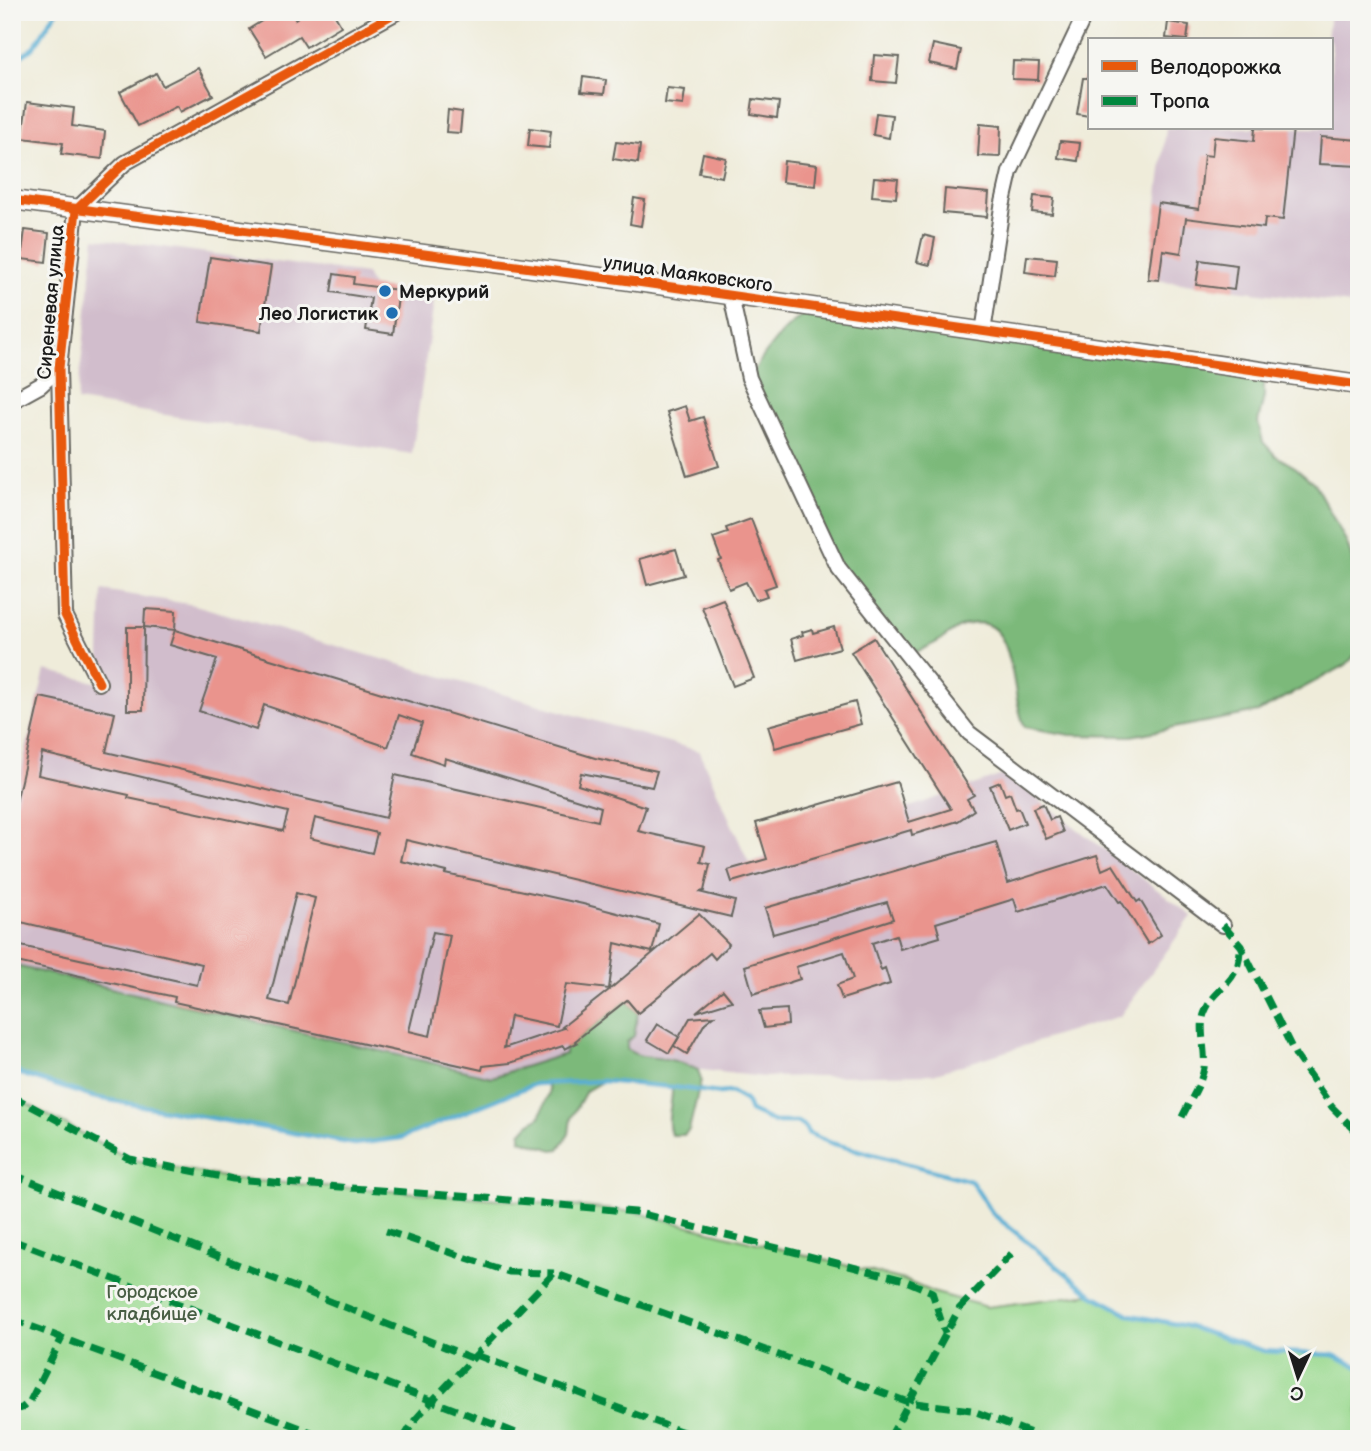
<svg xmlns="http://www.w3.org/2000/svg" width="1371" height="1451" font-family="'Balsamiq Sans',sans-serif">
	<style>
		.industrial { fill: #d1bdcc }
		.green { fill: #9ad98f; stroke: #5b7a56; stroke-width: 2 }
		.forest { fill: #7bb97a; stroke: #4c6a4b; stroke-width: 2 }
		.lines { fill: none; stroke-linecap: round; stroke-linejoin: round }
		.stream { stroke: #57add3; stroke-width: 4.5 }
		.building { fill: #ea948d; fill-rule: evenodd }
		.minor-casing { stroke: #66655e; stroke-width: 18 }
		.tertiary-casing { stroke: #66655e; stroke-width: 21 }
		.minor { stroke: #fff; stroke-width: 14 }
		.tertiary { stroke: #fff; stroke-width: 18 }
		.quiet { stroke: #00873e; stroke-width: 7; stroke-dasharray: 14 7; stroke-linecap: butt }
		.cycleway-casing { stroke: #f6f6f2; stroke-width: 13 }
		.cycleway { stroke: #e8590c; stroke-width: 9 }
		.poi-dot { fill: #1f6fb2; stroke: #f6f6f2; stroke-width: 2.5 }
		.labels { text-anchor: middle; stroke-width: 6; stroke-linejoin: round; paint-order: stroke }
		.street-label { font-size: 19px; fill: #1c1c1c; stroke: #f6f6f2 }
		.poi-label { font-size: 19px; font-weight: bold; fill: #1c1c1c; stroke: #f6f6f2; text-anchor: start }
		.park-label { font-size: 19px; fill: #485e44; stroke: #f6f6f2 }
	</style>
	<rect width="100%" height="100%" fill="#f6f6f2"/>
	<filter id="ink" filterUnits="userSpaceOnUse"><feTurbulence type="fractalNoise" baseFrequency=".0143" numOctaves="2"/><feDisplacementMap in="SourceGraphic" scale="14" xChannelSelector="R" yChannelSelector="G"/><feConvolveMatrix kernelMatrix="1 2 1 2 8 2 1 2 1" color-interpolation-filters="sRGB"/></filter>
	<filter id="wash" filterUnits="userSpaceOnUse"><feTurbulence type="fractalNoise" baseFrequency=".00686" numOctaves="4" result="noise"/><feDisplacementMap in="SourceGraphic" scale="28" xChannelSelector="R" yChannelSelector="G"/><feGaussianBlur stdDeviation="1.57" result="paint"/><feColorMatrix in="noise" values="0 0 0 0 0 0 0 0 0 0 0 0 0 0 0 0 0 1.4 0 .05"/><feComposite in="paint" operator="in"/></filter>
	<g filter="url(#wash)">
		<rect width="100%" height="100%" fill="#efecda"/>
		<!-- industrial -->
		<g class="industrial">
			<path d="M1330,12H1359V310L1350,309V304L1148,279L1166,128H1331V40H1327Z"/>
			<path d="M95,238L366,274L372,286L435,295L412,454L77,401Z"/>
			<path d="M102,590L195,605L699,751L749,863L1005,774L1192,916L1120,1016L933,1074L764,1077L576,1056L492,1077L12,965V808L45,670L99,683Z"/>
		</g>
		<!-- green -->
		<path class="green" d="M12,1096L130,1159L233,1179L498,1199L635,1212L904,1280L932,1292L987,1307L1091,1294L1130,1315L1186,1326L1264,1351L1333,1355L1359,1367V1439H12Z"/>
		<!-- forest -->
		<g class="forest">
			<path d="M811,308L1264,372V397L1258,422L1263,442L1276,456L1295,467L1314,483L1346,541L1359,579V651L1346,665L1258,712L1131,736L1070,735L1025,727C1008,695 1020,603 960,627C952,631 945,638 937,642C928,647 918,651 908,656L838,568L749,378C769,346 781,331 811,308Z"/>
			<path d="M12,965L492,1077L565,1054V1049L576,1043L575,1041L627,1000L638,1013L634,1036L627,1042V1049C636,1058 658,1057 671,1060C681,1062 689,1066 698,1070L701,1080L689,1130L684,1135H671C665,1119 673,1103 672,1087L603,1081L586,1091L571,1118L569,1134L559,1149L553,1150L521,1140V1133L529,1124L540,1117L549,1092L547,1083L535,1084L401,1138L355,1144L93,1097L21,1074L12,1067Z"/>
		</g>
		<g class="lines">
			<!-- stream -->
			<g class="stream">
				<path d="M12,60C42,48 38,35 57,12"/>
				<path d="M12,1067L21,1074L93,1097L355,1144L401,1138L535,1084L603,1081L672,1087L719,1093L731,1092L746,1101L750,1111L774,1122H797L805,1127L808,1133L831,1143L971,1181L993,1214L1091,1294L1130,1315L1186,1326L1264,1351L1333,1355L1359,1367"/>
			</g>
		</g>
		<g id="blocks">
			<!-- building -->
			<g class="building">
				<path d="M276,12H291L295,19L305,12H333L341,26L306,47L299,36L266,56L249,29Z"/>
				<path d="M1168,22L1189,25L1187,40L1166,38Z"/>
				<path d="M933,44L961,50L957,69L929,63Z"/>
				<path d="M874,55L899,57L896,83L872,81Z"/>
				<path d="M1013,61L1039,62L1038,80L1012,79Z"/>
				<path d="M198,68L213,95L180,112L177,106L138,126L120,92L156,73L163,86Z"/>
				<path d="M583,77L606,80L604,94L581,92Z"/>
				<path d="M1083,78H1089V116L1077,114Z"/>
				<path d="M667,88L685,90L683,105L665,103Z"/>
				<path d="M753,99L779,102L777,118L751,114Z"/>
				<path d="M27,102L74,108L72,126L105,131L102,159L61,154L63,143L22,138Z"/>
				<path d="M448,110L462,112L460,133L446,132Z"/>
				<path d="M876,113L892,115L889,138L873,135Z"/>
				<path d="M980,124L1001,126L1000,157L978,156Z"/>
				<path d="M530,128L551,131L549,148L528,146Z"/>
				<path d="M1255,128H1293L1283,220L1265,218L1264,228L1186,218L1181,253L1163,250L1159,280L1148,279L1158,203L1199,209L1204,155L1212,156L1214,137L1254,141Z"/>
				<path d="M1321,137L1359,140V166L1319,164Z"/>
				<path d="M1060,141L1080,143L1078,161L1058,158Z"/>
				<path d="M616,142L640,145L638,163L613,159Z"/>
				<path d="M703,153L726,158L722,177L699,173Z"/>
				<path d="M784,161L817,165L815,186L782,182Z"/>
				<path d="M874,177L898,179L896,198L872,196Z"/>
				<path d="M945,189L989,193L987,217L943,213Z"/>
				<path d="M1034,196L1054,198L1052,214L1032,212Z"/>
				<path d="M634,198L645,200L641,226L630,224Z"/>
				<path d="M25,230L49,233L46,262L21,259Z"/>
				<path d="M923,235L935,238L930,265L917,262Z"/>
				<path d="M1027,256L1057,259L1055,276L1025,272Z"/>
				<path d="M210,257L271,266L261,331L200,322Z"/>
				<path d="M1200,260L1237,265L1234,290L1196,285Z"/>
				<path d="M334,274L354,277L353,284L399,290L393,334L366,330L371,298L331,292Z"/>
				<path d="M685,406L690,421L703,417L719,466L687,476L667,412Z"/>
				<path d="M751,519L776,585L764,589L767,596L755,600L746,582L729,589L718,560L721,559L713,538L728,533L726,528Z"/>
				<path d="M676,549L684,575L647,585L640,559Z"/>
				<path d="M723,599L754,678L733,686L702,607Z"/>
				<path d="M145,609L176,611L175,630L144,627Z"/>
				<path d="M127,627H144L143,710H127Z"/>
				<path d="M834,627L840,648L797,660L791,639L803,635L802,632L812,629L813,633Z"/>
				<path d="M175,630L595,758L657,771L652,787L581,773L578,785L646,807L638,831L705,846L701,862L710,864L704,891L699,892L735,901L731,917L406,840L401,861L447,872L446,874L583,904L659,924L652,952L615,943L609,989L566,984L557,1026L510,1016L504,1048L564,1028L562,1027L609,990L699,914L729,944L715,959L710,953L638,1013L627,1000L575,1041L577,1043L565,1049L563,1046L510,1063L483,1066L482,1070L174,1002L175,997L12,961V944L197,985L202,964L12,920V820L40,697L115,713L106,752L386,818L395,775L598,821L601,807L445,758L444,764L412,753L422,723L399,715L388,747L264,705L256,730L199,711L217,659L170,645ZM42,753L288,812L283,831L128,798L129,795L38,775ZM315,818L377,833L372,853L310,838ZM296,893L315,898L289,1005L269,1000ZM433,932L450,935L430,1036L409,1031Z"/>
				<path d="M874,638L974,795L967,799L974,810L958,821L912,835L911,830L732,882L728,870L767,859L756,823L897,782L909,822L951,809L851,652Z"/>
				<path d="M855,702L861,724L775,748L768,726Z"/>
				<path d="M1000,782L1005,795L1010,793L1016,809L1019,808L1025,823L1008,830L990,786Z"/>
				<path d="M1043,804L1050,820L1057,817L1063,832L1046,839L1033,808Z"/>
				<path d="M996,842L1008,883L1097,855L1102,870L1113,865L1137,902L1140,900L1161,935L1148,944L1121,901L1119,902L1107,884L1018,912L1014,899L936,923L940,937L900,949L896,935L872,943L881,970L885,968L890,984L842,999L837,985L853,979L844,952L796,967L800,979L753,994L745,966L893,919L887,902L773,934L765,908Z"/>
				<path d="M723,990L732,1001L696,1012Z"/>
				<path d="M787,1009L788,1025L764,1028L759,1011Z"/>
				<path d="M714,1016L705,1023L687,1054L674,1046L690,1018Z"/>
				<path d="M657,1024L679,1037L669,1053L647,1040Z"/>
			</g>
		</g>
	</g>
	<g filter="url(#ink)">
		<use href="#blocks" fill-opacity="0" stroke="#66655e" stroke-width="2"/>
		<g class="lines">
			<defs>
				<g id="minor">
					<path d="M731,296L749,378L838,568L969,733L1223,925"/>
					<path d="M983,332L1002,207L1010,172L1086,12"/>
					<path d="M12,401L41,385L59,368"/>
					<path d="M99,683L65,615L59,368L76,210L125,163L397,12"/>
				</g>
				<path id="tertiary" d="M12,200L623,280L1359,385"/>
			</defs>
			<!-- minor casing -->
			<use href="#minor" class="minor-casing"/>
			<!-- tertiary casing -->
			<use href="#tertiary" class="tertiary-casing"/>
			<!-- minor -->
			<use href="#minor" class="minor"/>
			<!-- tertiary -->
			<use href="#tertiary" class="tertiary"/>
			<!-- quiet -->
			<g class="quiet">
				<path d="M1223,925L1241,946L1296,1056L1332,1107L1359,1134"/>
				<path d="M12,1096L130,1159L233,1179L498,1199L635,1212L904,1280L932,1292L945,1333"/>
				<path d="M1182,1117C1189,1102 1201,1085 1204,1068C1206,1051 1199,1029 1204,1014C1214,986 1239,986 1240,950"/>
				<path d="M12,1174L472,1358"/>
				<path d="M386,1231L509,1272L554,1273"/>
				<path d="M12,1240L532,1439"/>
				<path d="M12,1319L330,1439"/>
				<path d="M476,1355L702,1439"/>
				<path d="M12,1410L22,1408L30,1401L62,1338"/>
				<path d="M403,1439L414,1421L432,1401L554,1273L908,1402L971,1410L1047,1439"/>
				<path d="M889,1439L959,1309L1012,1253"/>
			</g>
			<defs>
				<g id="cycleway">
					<path d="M12,200L623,280L1359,385"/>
					<path d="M99,683L65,615L59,368L76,210L125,163L397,12"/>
				</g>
			</defs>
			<!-- cycleway casing -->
			<use href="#cycleway" class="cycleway-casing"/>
			<!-- cycleway -->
			<use href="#cycleway" class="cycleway"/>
		</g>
	</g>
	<!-- markers -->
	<g class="poi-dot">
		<circle cx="385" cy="291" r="7"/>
		<circle cx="392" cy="313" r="7"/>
	</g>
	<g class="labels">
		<!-- street labels -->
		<g class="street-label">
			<text transform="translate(688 273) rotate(8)" y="7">улица Маяковского</text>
			<text transform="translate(50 302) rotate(-85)" y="7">Сиреневая улица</text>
		</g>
		<!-- poi labels -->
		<g class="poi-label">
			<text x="399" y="298">Меркурий</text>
			<text x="378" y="320" text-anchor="end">Лео Логистик</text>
		</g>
		<!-- park labels -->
		<g class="park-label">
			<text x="152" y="1298">Городское<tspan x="152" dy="22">кладбище</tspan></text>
		</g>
	</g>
	<!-- margin -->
	<rect width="1371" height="1451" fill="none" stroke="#f6f6f2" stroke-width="42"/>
	<!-- legend -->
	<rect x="1088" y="38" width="245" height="91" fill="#f6f6f2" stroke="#9f9f9c" stroke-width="2"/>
	<rect x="1102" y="61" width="35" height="10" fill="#e8590c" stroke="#9f9f9c" stroke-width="2"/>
	<text x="1150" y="74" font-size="21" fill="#1c1c1c">Велодорожка</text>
	<rect x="1102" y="96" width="35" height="10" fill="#00873e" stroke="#9f9f9c" stroke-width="2"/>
	<text x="1150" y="108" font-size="21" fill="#1c1c1c">Тропа</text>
	<!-- north arrow -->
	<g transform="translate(1298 1377) rotate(184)" stroke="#f6f6f2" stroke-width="5" paint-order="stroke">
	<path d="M0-5L12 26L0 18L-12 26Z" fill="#1c1c1c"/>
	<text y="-10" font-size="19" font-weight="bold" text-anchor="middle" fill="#1c1c1c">С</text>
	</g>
</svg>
